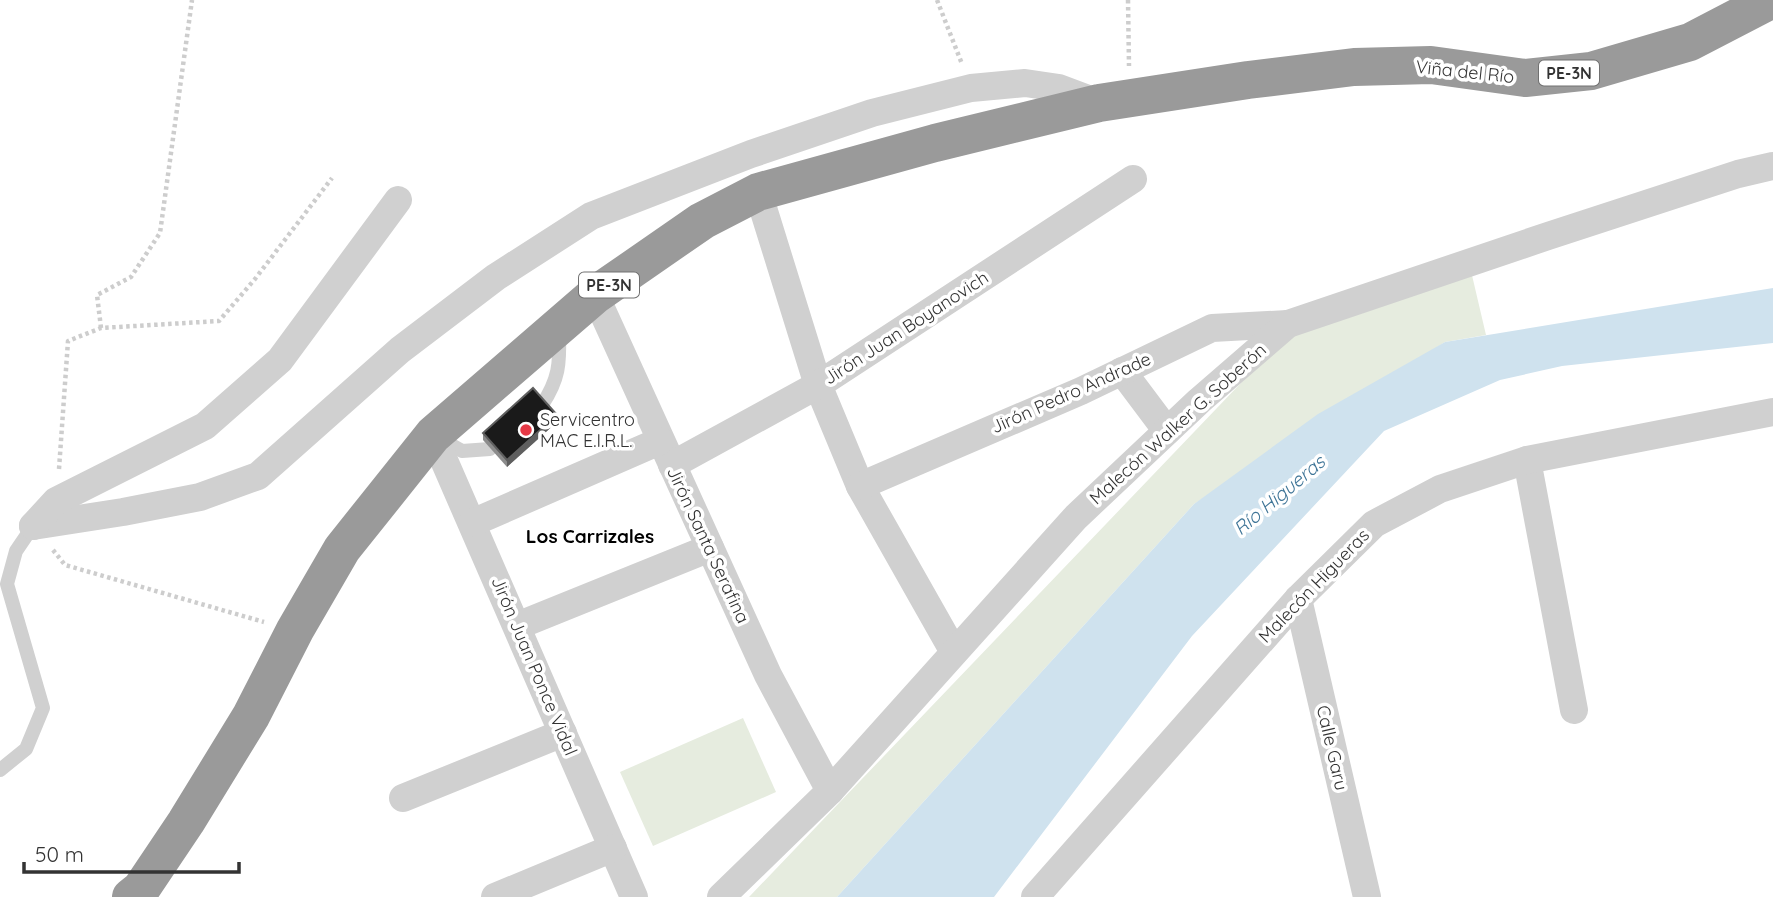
<svg xmlns="http://www.w3.org/2000/svg" width="1773" height="897" font-family="Quicksand,sans-serif">
	<style>
		.green { fill: #e6ecdf }
		.water { fill: #cfe2ee }
		.lines { fill: none; stroke-linecap: round; stroke-linejoin: round }
		.path { stroke: #cdcdcd; stroke-width: 4.5; stroke-dasharray: 3.5 3.5; stroke-linecap: butt }
		.lane { stroke: #d0d0d0; stroke-width: 14 }
		.street { stroke: #d0d0d0; stroke-width: 28 }
		.highway { stroke: #9a9a9a; stroke-width: 38 }
		.wall { fill: #8c8c8c }
		.shaded-wall { fill: #5f5f5f }
		.building { fill: #1a1a1a; stroke: #5f5f5f; stroke-width: 2 }
		.poi-dot { fill: #e63946; stroke: #fff; stroke-width: 2.5 }
		.labels { text-anchor: middle; stroke-width: 7; stroke-linejoin: round; paint-order: stroke }
		.shield { fill: #fff; stroke: #707070; stroke-width: 2 }
		.shield-label { font-size: 16px; font-weight: bold; fill: #333 }
		.street-label { font-size: 18px; fill: #333; stroke: #fff }
		.poi-label { font-size: 18px; fill: #333; stroke: #fff; text-anchor: start }
		.water-label { font-size: 19px; font-style: italic; fill: #3f7597; stroke: #fff }
		.neighbourhood-label { font-size: 19px; font-weight: bold; fill: #000; stroke: #fff }
	</style>
	<rect width="100%" height="100%" fill="#fff"/>
	<!-- green -->
	<g class="green">
		<path d="M1471,271L1486,335L1445,342L1194,504L837,897H749L1284,338Z"/>
		<path d="M743,718L776,792L653,846L620,772Z"/>
	</g>
	<!-- water -->
	<path class="water" d="M1773,288V343L1562,366L1500,380L1384,431L1192,636L994,897H837L1194,504L1318,414L1445,342Z"/>
	<g class="lines">
		<!-- path -->
		<g class="path">
			<path d="M937,0L962,64"/>
			<path d="M1128,0L1129,66"/>
			<path d="M101,328L97,295L131,277L160,233L192,0"/>
			<path d="M59,469L68,341L101,328L219,321L255,279L332,178"/>
			<path d="M53,550L65,565L264,622"/>
		</g>
		<!-- lane -->
		<g class="lane">
			<path d="M542,405C559,379 560,364 559,334"/>
			<path d="M436,436L462,451L490,449"/>
			<path d="M0,770L26,749L43,708L7,584L16,551L33,526"/>
		</g>
		<!-- street -->
		<g class="street">
			<path d="M758,192L818,385L860,486L954,652"/>
			<path d="M595,295L768,675L830,791"/>
			<path d="M1122,371L1167,431"/>
			<path d="M433,435L634,897"/>
			<path d="M1527,460L1574,710"/>
			<path d="M672,465L818,385L1133,179"/>
			<path d="M860,486L1081,391L1212,328L1288,324"/>
			<path d="M472,523L660,441"/>
			<path d="M33,526L123,512L200,497L258,476L400,350L496,277L591,216L751,154L872,113L971,88L1025,83L1059,88L1099,103"/>
			<path d="M33,526L56,501L205,426L280,360L398,200"/>
			<path d="M1298,599L1367,897"/>
			<path d="M517,626L710,548"/>
			<path d="M403,798L563,733"/>
			<path d="M495,897L613,848"/>
			<path d="M721,897L830,791L1076,517L1199,401L1288,324L1548,236L1738,174L1773,166"/>
			<path d="M1035,897L1298,599L1374,524L1440,489L1527,460L1773,412"/>
		</g>
		<!-- highway -->
		<path class="highway" d="M131,897L141,889L186,822L251,716L295,630L342,549L433,435L595,295L702,221L758,192L935,143L1099,103L1248,80L1354,67L1431,65L1525,78L1591,71L1690,42L1771,0"/>
	</g>
	<!-- wall -->
	<path class="wall" d="M557,422L507,467L483,440V433Z"/>
	<!-- shaded-wall -->
	<path class="shaded-wall" d="M557,415V422L507,467V460Z"/>
	<!-- building -->
	<path class="building" d="M533,388L557,415L507,460L483,433Z"/>
	<!-- markers -->
	<circle class="poi-dot" cx="526" cy="430" r="7"/>
	<g class="labels">
		<!-- shield labels -->
		<g class="shield">
			<rect x="1539" y="60.5" width="60" height="25" rx="5"/>
			<rect x="579" y="272.5" width="60" height="25" rx="5"/>
		</g>
		<g class="shield-label">
			<text x="1569" y="79">PE-3N</text>
			<text x="609" y="291">PE-3N</text>
		</g>
		<!-- street labels -->
		<g class="street-label">
			<text transform="translate(1465 72) rotate(6)" y="6">Viña del Río</text>
			<text transform="translate(906 328) rotate(-33)" y="6">Jirón Juan Boyanovich</text>
			<text transform="translate(1071 393) rotate(-24)" y="6">Jirón Pedro Andrade</text>
			<text transform="translate(1178 424) rotate(-42)" y="6">Malecón Walker G. Soberón</text>
			<text transform="translate(708 545) rotate(65)" y="6">Jirón Santa Serafina</text>
			<text transform="translate(1314 586) rotate(-46)" y="6">Malecón Higueras</text>
			<text transform="translate(534 666) rotate(67)" y="6">Jirón Juan Ponce Vidal</text>
			<text transform="translate(1332 748) rotate(77)" y="6">Calle Garu</text>
		</g>
		<!-- poi labels -->
		<g class="poi-label">
			<text x="540" y="426">Servicentro<tspan x="540" dy="21">MAC E.I.R.L.</tspan></text>
		</g>
		<!-- water labels -->
		<g class="water-label">
			<text transform="translate(1279 495) rotate(-40)" y="7">Río Higueras</text>
		</g>
		<!-- neighbourhood labels -->
		<g class="neighbourhood-label">
			<text x="590" y="543">Los Carrizales</text>
		</g>
	</g>
	<!-- scale -->
	<path d="M24 862v10h215v-10" fill="none" stroke="#333333" stroke-width="3.5"/>
	<text x="35" y="862" font-size="21" fill="#333333" stroke="#ffffff" stroke-width="5" paint-order="stroke">50 m</text>
</svg>
